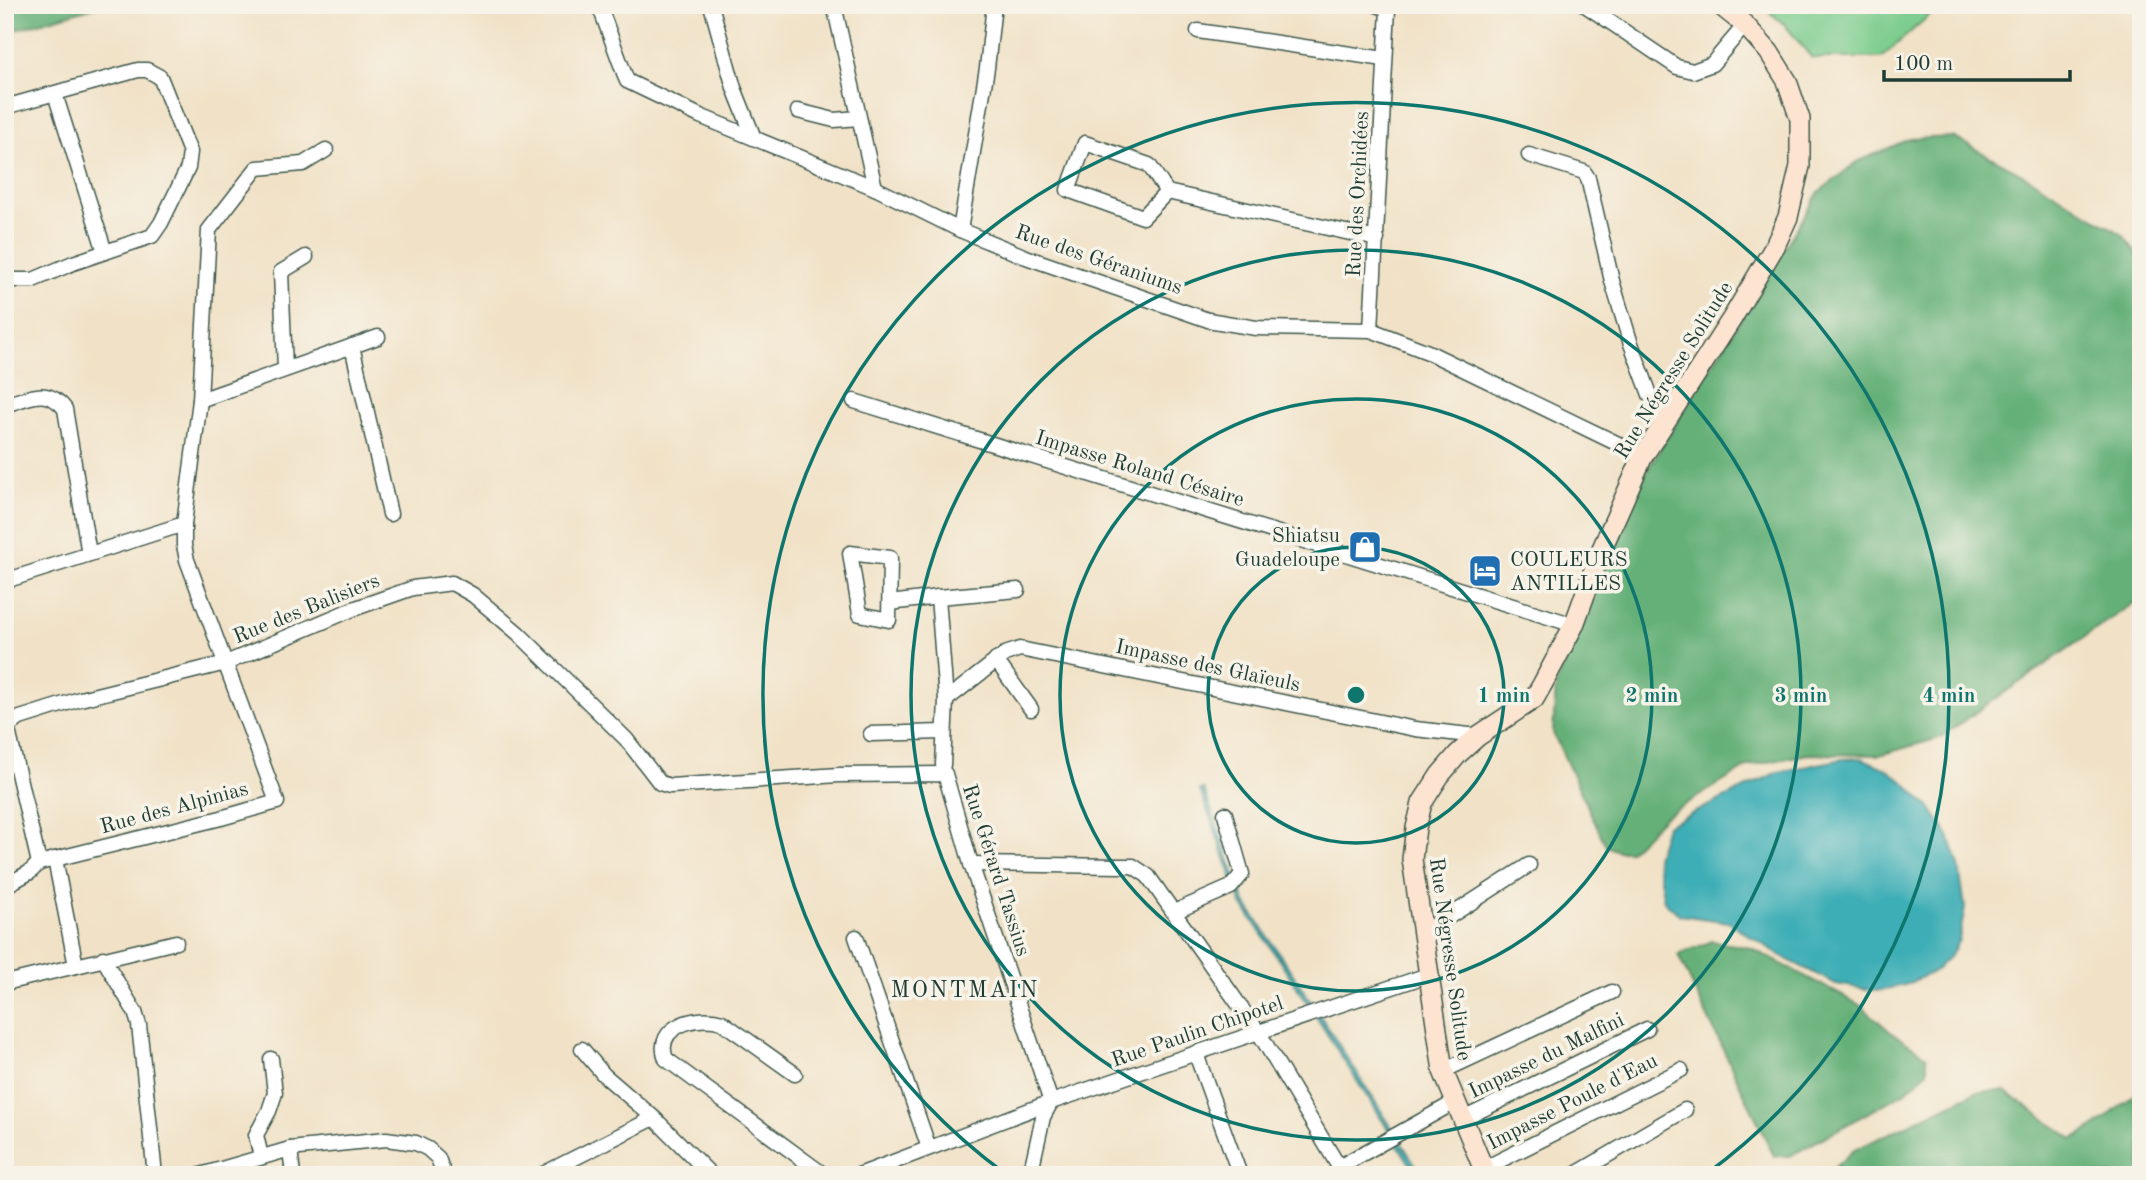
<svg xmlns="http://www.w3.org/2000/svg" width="2146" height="1180" font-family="'Old Standard TT',serif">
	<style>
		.green { fill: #7ccc8d; stroke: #4e8460; stroke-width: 2 }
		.forest { fill: #65b078; stroke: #427656; stroke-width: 2 }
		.water { fill: #3daeb6; stroke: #2e7675; stroke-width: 2 }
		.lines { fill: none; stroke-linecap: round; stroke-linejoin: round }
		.street-casing { stroke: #3e564a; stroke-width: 17 }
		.secondary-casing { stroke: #3e564a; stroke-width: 22 }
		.street { stroke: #fff; stroke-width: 14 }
		.secondary { stroke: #fde4d1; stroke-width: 19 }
		.ring { fill: none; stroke: #0f766e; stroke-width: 3.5 }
		.labels { text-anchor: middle; stroke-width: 7; stroke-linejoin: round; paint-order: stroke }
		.street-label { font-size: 21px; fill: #1f3d34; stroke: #f7f3e8 }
		.poi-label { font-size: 21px; fill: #1f3d34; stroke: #f7f3e8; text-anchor: end }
		.neighbourhood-label { font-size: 23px; letter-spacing: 2px; fill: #1f3d34; stroke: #f7f3e8 }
		.centre { fill: #0f766e; stroke: #f7f3e8; stroke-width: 3.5 }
		.ring-label { font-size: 21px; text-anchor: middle; font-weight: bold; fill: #0f766e; stroke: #f7f3e8; stroke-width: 7; stroke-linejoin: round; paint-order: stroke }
	</style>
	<rect width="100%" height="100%" fill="#f7f3e8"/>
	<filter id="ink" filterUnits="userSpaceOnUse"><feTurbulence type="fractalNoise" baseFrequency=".0143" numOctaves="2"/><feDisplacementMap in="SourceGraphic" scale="14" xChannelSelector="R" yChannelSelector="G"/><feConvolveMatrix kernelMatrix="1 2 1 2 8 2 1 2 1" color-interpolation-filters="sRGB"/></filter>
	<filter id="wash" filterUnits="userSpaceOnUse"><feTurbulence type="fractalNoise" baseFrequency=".00686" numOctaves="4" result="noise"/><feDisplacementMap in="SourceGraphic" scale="28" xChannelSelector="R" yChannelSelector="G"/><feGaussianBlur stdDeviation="1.57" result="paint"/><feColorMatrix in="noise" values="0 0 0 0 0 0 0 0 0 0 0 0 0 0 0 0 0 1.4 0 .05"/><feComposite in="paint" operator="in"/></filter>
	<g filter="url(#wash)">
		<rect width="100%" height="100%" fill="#f1e2c7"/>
		<!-- green -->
		<path class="green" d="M1761,5H1941L1881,58H1812L1785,25Z"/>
		<!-- forest -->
		<g class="forest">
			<path d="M5,5H101L5,33Z"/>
			<path d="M1953,137L2026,176L2123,235L2141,259V598L1939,738L1880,755L1808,754L1749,766L1664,817L1630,851H1618L1606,846L1553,733L1556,684L1643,477L1819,192L1857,162L1909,139Z"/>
			<path d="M1712,941L1751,948L1860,1005L1893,1034L1927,1056V1072L1904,1093L1790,1156H1774L1678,955Z"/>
			<path d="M2141,1089V1175H1826L1854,1150L1978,1091H2005L2073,1139L2095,1127Z"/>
		</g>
		<!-- water -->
		<g class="water">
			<path d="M1861,758L1887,769L1905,783L1931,809L1949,836L1959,866L1965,908L1959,940L1951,955L1935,971L1905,985L1877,991L1836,984L1788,960L1728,922L1680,915L1664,901L1656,857L1666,826L1778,772L1843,759Z"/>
			<path d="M1200,790H1204L1245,902L1314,1006L1422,1175H1417L1310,1007L1242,904Z"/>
		</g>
	</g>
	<g filter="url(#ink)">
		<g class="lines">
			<defs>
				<g id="street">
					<path d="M599,5L627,81L700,116L875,188L960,230L1026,257L1208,320L1256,328L1371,330L1428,352L1643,456"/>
					<path d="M711,5L734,88L754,138"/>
					<path d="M834,5L875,188"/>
					<path d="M1585,5L1677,67L1693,71L1712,64L1745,25"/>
					<path d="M1198,31L1384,59"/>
					<path d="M55,94L105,252"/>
					<path d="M5,107L138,70H147L160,77L190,152L188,168L161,223L152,236L73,263L33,280H5"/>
					<path d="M798,111L834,120L859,118"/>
					<path d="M1529,155L1584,172L1588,178L1612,281L1630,341L1661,424"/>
					<path d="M1167,192L1143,217L1068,190L1085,143L1149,165L1167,192L1377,239"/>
					<path d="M960,230L987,68L994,5"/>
					<path d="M1371,330L1388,9L1377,5"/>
					<path d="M352,346L390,514"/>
					<path d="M285,369L281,272L306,257"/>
					<path d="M200,400L378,337"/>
					<path d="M854,401L1574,625"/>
					<path d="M5,405C29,398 47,386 65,409L89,554"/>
					<path d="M850,553L890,558L889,620L860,614Z"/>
					<path d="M5,581L184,524"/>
					<path d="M938,597L946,700L943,765"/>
					<path d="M890,603L938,597L1018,590"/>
					<path d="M996,660L1031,709"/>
					<path d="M946,700L1005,654L1020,649L1415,729L1478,736"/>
					<path d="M871,734L944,732"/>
					<path d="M39,863L7,726L20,718L80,699L226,663L353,609L413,588L452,583L473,595L518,633L626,739L660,783L670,786L839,775L945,774L971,864L1051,1102"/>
					<path d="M971,864L1123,866H1133L1148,876L1259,1033L1339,1167L1455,1102"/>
					<path d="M5,886L30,872L39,863L221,818L277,802L187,560L184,545V524L200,400L209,230L257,168L303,164L326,150"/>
					<path d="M1174,912L1231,887L1242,874L1225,814"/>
					<path d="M1422,934L1529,865"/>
					<path d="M856,937L929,1148"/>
					<path d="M103,958L135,1012L139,1025L155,1175"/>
					<path d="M76,966L176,942"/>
					<path d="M5,983L76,966L55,859"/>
					<path d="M582,1049L604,1075L654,1118L711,1175"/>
					<path d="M1196,1054L1240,1175"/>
					<path d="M1443,1071L1612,992"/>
					<path d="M795,1074L722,1022C698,1014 653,1026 666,1059L824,1175"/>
					<path d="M1463,1119L1647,1029"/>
					<path d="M290,1149L293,1175"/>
					<path d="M261,1157L256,1135L269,1111L275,1093L271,1059"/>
					<path d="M1483,1169L1681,1070"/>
					<path d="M201,1175L290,1149L386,1139L416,1143L428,1149L438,1158L444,1175"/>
					<path d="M541,1175L654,1118"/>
					<path d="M859,1175L1051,1102L1428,975"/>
					<path d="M1030,1175L1043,1117L1051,1102"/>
					<path d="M1574,1175L1685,1110"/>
				</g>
				<path id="secondary" d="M1486,1175L1443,1071L1412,859L1416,828L1422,803L1440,775L1458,754L1478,736L1534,699L1542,685L1574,625L1600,553L1643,456L1733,317L1775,246L1788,217L1800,166V119L1787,81L1769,52L1745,25L1720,5"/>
			</defs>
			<!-- street casing -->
			<use href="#street" class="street-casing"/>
			<!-- secondary casing -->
			<use href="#secondary" class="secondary-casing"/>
			<!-- street -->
			<use href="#street" class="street"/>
			<!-- secondary -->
			<use href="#secondary" class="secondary"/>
		</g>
	</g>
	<!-- distance rings -->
	<g class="ring">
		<circle cx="1356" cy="695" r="148"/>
		<circle cx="1356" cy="695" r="296"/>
		<circle cx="1356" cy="695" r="445"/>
		<path d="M1007 1175A593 593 0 1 1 1705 1175"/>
	</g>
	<!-- icons -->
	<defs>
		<symbol id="shop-square" viewBox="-11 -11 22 22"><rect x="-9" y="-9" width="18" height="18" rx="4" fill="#1f6fb2" stroke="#f7f3e8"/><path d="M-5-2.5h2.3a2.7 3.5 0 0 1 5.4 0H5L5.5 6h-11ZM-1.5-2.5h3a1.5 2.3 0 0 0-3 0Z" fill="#fff"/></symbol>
		<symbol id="hotel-square" viewBox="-11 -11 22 22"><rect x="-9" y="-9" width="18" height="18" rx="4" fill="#1f6fb2" stroke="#f7f3e8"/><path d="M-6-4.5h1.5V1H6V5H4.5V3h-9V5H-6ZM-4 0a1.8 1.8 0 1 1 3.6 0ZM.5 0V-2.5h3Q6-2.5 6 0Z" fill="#fff"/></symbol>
	</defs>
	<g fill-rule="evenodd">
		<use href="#shop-square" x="1346" y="528" width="38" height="38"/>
		<use href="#hotel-square" x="1466" y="552" width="38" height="38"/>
	</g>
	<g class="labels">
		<!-- street labels -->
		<g class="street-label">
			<text transform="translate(1357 194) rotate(-87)" y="7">Rue des Orchidées</text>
			<text transform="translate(1099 259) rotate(19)" y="7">Rue des Géraniums</text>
			<text transform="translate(1673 370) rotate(-58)" y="7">Rue Négresse Solitude</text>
			<text transform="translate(1140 468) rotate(17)" y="7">Impasse Roland Césaire</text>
			<text transform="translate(306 608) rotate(-22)" y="7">Rue des Balisiers</text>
			<text transform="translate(1208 665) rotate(12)" y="7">Impasse des Glaïeuls</text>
			<text transform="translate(174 807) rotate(-15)" y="7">Rue des Alpinias</text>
			<text transform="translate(997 870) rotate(72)" y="7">Rue Gérard Tassius</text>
			<text transform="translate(1451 959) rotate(82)" y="7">Rue Négresse Solitude</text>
			<text transform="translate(1197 1031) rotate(-19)" y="7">Rue Paulin Chipotel</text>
			<text transform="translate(1546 1055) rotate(-26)" y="7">Impasse du Malfini</text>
			<text transform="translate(1572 1101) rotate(-27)" y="7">Impasse Poule d'Eau</text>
		</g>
		<!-- poi labels -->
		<g class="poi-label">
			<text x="1340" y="542">Shiatsu<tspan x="1340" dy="24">Guadeloupe</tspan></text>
			<text x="1510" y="566" text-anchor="start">COULEURS<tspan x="1510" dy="24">ANTILLES</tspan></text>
		</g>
		<!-- neighbourhood labels -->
		<g class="neighbourhood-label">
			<text x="965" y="997">MONTMAIN</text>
		</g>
	</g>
	<circle cx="1356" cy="695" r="10" class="centre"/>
	<g class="ring-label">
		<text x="1504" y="702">1 min</text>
		<text x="1652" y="702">2 min</text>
		<text x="1801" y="702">3 min</text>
		<text x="1949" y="702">4 min</text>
	</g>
	<!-- margin -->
	<rect width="2146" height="1180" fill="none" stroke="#f7f3e8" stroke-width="28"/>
	<!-- scale -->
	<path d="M1884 70v10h186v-10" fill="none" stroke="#1f3d34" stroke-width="3.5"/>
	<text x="1894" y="70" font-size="21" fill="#1f3d34" stroke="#f7f3e8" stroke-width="5" paint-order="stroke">100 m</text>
</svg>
